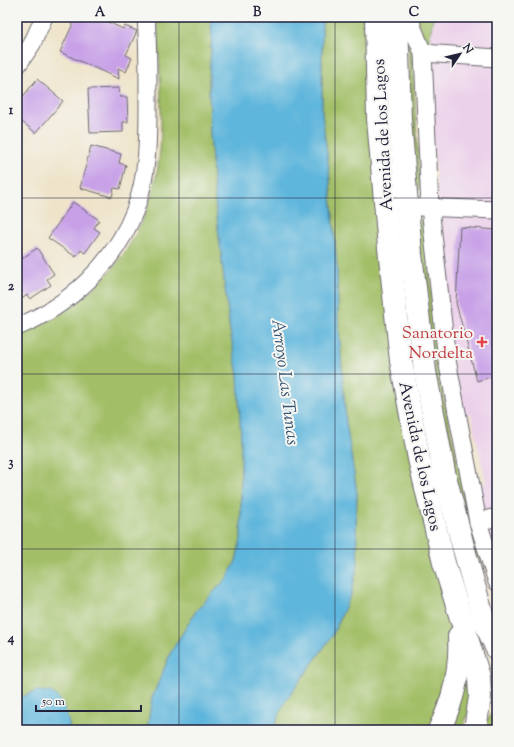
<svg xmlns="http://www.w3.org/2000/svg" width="514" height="747" font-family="'Sorts Mill Goudy',serif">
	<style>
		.built { fill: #ecd1ea }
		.green { fill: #a2bf67; stroke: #627051 }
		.water { fill: #5fb6dc; stroke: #406c8c }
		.building { fill: #c7a0e7 }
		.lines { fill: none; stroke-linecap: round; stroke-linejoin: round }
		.street-casing { stroke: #6a666d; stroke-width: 19 }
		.secondary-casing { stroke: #6a666d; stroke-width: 24 }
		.street { stroke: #fff; stroke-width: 17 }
		.secondary { stroke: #fff; stroke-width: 22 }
		.grid { fill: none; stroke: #22223b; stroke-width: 1; stroke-opacity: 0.55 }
		.health-dot { fill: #e0444e; stroke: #f6f6f2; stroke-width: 1.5 }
		.labels { text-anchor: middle; stroke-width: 4; stroke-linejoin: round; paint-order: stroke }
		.street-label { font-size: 17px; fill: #22223b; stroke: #f6f6f2 }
		.health-label { font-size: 17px; fill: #be3a42; stroke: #f6f6f2; text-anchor: end }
		.water-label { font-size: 18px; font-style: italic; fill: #375673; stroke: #f6f6f2 }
		.neatline { fill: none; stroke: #22223b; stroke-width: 1.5 }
		.grid-label { font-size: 13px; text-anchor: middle; font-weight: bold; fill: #22223b }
	</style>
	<rect width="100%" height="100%" fill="#f6f6f2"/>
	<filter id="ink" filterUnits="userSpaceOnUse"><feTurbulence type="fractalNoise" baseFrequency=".025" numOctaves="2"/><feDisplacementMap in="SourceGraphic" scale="8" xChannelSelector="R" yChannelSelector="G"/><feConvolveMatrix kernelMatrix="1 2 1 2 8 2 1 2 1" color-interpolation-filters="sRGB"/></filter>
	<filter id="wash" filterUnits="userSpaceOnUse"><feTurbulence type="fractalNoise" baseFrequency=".012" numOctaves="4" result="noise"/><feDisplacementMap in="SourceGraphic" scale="16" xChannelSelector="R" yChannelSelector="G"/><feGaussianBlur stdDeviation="0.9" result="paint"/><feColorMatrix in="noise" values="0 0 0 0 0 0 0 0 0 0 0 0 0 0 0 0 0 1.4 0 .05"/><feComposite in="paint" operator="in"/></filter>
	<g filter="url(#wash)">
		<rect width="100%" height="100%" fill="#efe4ca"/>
		<!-- built -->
		<path class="built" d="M433,17H497V543L493,544L475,485L486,483L471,414L460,416L447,324L428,71L429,44Z"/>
		<!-- green -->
		<g class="green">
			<path d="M157,17H210L212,34L209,78L210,133L215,201L230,331L238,375L241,441V539L236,561L227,578L196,611L171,652L152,698L147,730H70L68,720L36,691L17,699V335C99,304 154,236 160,148C163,105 159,60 157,17Z"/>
			<path d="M322,17H368L377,199L449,610L454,662L430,730H275L276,722L285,702L332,636L351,594L358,563L356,525L357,493L346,422L338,316L337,266L329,170L322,114Z"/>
			<path d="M416,17H433L429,44L423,39Z"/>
			<path d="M408,40L412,53L420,189L414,190Z"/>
			<path d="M424,220L444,400L481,567V585L438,404L416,221Z"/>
			<path d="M471,677C470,695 471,714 461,730H445L461,679Z"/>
			<path d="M497,708V730H481L491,714Z"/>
		</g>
		<!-- water -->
		<g class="water">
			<path d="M210,17H322V114L329,170L337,266L338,316L346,422L357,493L356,525L358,563L351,594L332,636L285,702L276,722L275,730H147L152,698L171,652L196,611L227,578L236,561L241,539V441L238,375L230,331L215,201L210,133L209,78L212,34Z"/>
			<path d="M36,691C40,691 48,691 52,693C64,700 68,717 70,730H17V699Z"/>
		</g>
		<g id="blocks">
			<!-- building -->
			<g class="building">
				<path d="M76,17H97L123,29L125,26L137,31L126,55L132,58L126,72L118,68L119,79L60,52Z"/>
				<path d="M37,79L63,101L36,133L17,118V104Z"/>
				<path d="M119,88L120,97H127L128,122H123V132L90,133L88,89Z"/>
				<path d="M91,146L121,154L119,163L126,165L120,189L114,188L112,197L80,188Z"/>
				<path d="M73,202L99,220L94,228L100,232L85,253L81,250L76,257L48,238Z"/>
				<path d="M460,227L497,230V277H495L493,310L497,323V375L477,381L456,303Z"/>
				<path d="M37,248L54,274L47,279L51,285L30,299L27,295L17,302V262Z"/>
			</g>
		</g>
	</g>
	<g filter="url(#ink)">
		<use href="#blocks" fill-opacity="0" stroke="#6a666d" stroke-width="1"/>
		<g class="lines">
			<defs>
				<g id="street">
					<path d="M411,17L412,26L423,53L430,207L447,360L478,522L497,582"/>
					<path d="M423,53L497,58"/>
					<path d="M17,66L32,44L44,17"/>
					<path d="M419,207L497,210"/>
					<path d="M17,327C69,306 115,263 135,210C149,174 148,132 148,93C148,68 148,42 146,17"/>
					<path d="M478,522L497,517"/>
				</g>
				<g id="secondary">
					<path d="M376,17L378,119L389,248L401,361L419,459L444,563L479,677L480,697L476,723"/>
					<path d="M397,17L400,120L411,254L425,371L444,472L463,546L484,621L497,649"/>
					<path d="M439,730C454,700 461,670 459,636"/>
				</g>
			</defs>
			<!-- street casing -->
			<use href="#street" class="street-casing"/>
			<!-- secondary casing -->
			<use href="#secondary" class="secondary-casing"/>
			<!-- street -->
			<use href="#street" class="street"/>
			<!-- secondary -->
			<use href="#secondary" class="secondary"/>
		</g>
	</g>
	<!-- grid -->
	<path class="grid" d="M179,17V730M335,17V730M17,198H497M17,374H497M17,549H497"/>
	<!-- markers -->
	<path class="health-dot" d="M480 336h4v4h4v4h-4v4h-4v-4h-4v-4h4z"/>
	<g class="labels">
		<!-- street labels -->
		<g class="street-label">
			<text transform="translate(382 135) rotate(-93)" y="6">Avenida de los Lagos</text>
			<text transform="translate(421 456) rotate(78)" y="6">Avenida de los Lagos</text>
		</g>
		<!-- health labels -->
		<g class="health-label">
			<text x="473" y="338">Sanatorio<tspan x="473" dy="20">Nordelta</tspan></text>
		</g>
		<!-- water labels -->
		<g class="water-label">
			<text transform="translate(286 382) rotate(83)" y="6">Arroyo Las Tunas</text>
		</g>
	</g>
	<!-- margin -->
	<rect width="514" height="747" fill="none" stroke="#f6f6f2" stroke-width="44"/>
	<!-- north arrow -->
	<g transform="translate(460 54) rotate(55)" stroke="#f6f6f2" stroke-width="3" paint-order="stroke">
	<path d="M0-3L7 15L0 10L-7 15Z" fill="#22223b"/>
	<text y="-6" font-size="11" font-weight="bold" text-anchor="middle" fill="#22223b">N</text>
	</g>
	<!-- scale -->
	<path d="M36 705v6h105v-6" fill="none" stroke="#22223b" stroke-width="2"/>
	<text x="42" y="705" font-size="12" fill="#22223b" stroke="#f6f6f2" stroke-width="3" paint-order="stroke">50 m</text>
	<rect x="22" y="22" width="470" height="703" class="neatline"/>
	<g class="grid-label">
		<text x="100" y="16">A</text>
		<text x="257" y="16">B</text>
		<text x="414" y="16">C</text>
		<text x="11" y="114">1</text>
		<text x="11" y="290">2</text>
		<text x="11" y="466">3</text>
		<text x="11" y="642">4</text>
	</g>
</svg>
